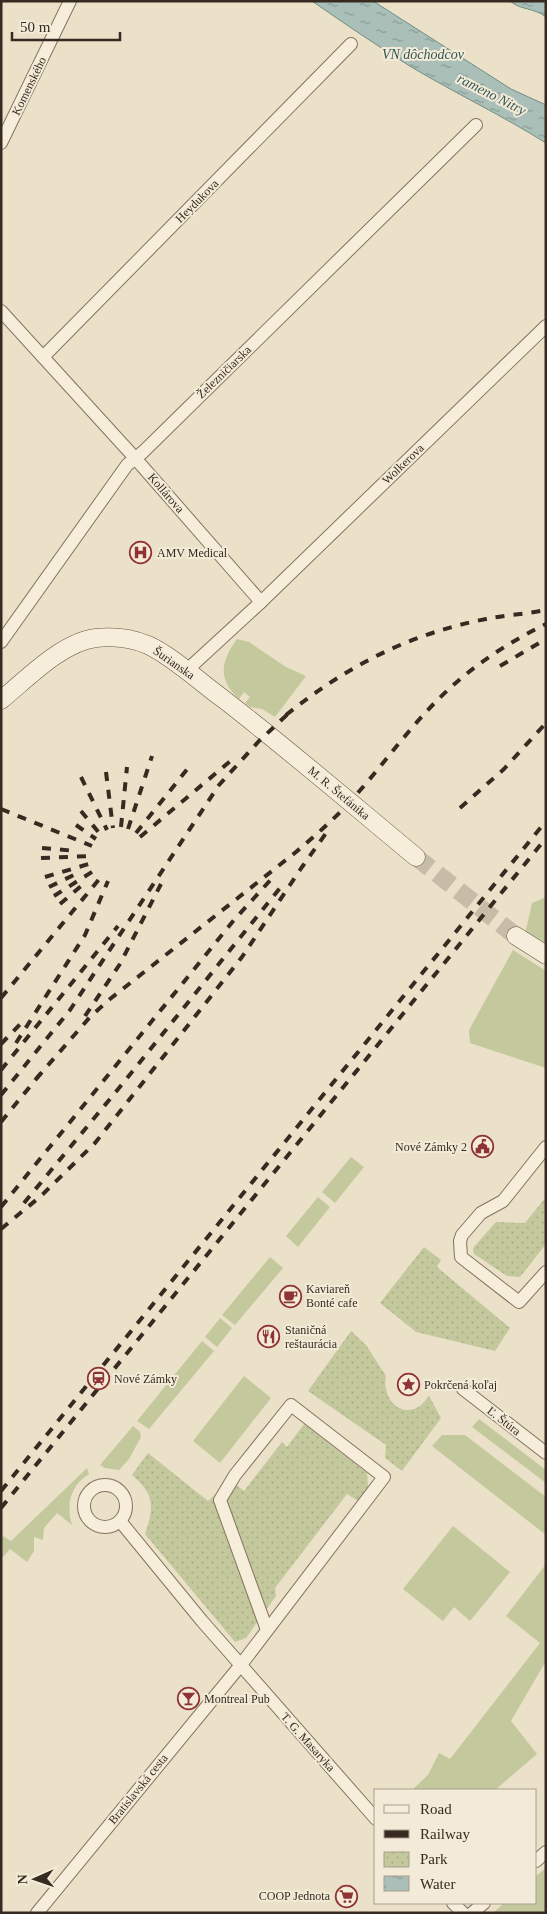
<svg xmlns="http://www.w3.org/2000/svg" width="547" height="1914" font-family="Georgia,serif">
	<style>
		.green { fill: #c4c99d }
		.park { fill: url(#park-dots) }
		.water { fill: url(#water-ripples); stroke: #708d86 }
		.lines { fill: none; stroke-linecap: round; stroke-linejoin: round }
		.secondary-tunnel { stroke: #c7bca7; stroke-width: 18; stroke-dasharray: 18 9; stroke-linecap: butt }
		.street-casing { stroke: #86735e; stroke-width: 14 }
		.secondary-casing { stroke: #685441; stroke-width: 19 }
		.street { stroke: #f6eedb; stroke-width: 12 }
		.secondary { stroke: #f6eedb; stroke-width: 18 }
		.rail { stroke: #372b21; stroke-width: 4; stroke-dasharray: 9 9; stroke-linecap: butt }
		.labels { text-anchor: middle; stroke-width: 4; stroke-linejoin: round; paint-order: stroke }
		.street-label { font-size: 12px; fill: #372b21; stroke: #f3ebd7 }
		.poi-label { font-size: 12px; fill: #372b21; stroke: #f3ebd7; text-anchor: start }
		.water-label { font-size: 14px; font-style: italic; fill: #315653; stroke: #f3ebd7 }
	</style>
	<defs>
		<pattern id="park-dots" width="8" height="8" patternUnits="userSpaceOnUse" patternTransform="scale(1.25)"><rect width="8" height="8" fill="#c4c99d"/><path d="M2 2h.1M6 6h.1" fill="none" stroke="#a9ad87" stroke-width="1.8" stroke-linecap="round"/></pattern>
		<pattern id="water-ripples" width="26" height="14" patternUnits="userSpaceOnUse" patternTransform="scale(1.25)"><rect width="26" height="14" fill="#a9bfb8"/><path d="M2 4q2-2 4 0t4 0M15 11q2-2 4 0t4 0" fill="none" stroke="#8a9b95"/></pattern>
	</defs>
	<rect width="100%" height="100%" fill="#ebe0c8"/>
	<!-- green -->
	<g class="green">
		<path d="M237,639L249,642L286,667L306,676L275,717L262,709L250,707L245,703L250,697L244,692L239,699C217,679 221,661 237,639Z"/>
		<path d="M546,897V947L525,934L532,903Z"/>
		<path d="M513,950L546,971V1068L470,1043L469,1030Z"/>
		<path d="M351,1157L364,1167L335,1203L322,1192Z"/>
		<path d="M318,1197L330,1207L298,1247L286,1236Z"/>
		<path d="M270,1257L283,1268L235,1325L222,1315Z"/>
		<path d="M220,1318L232,1328L217,1347L205,1337Z"/>
		<path d="M202,1341L214,1351L149,1429L137,1421Z"/>
		<path d="M244,1376L271,1398L220,1463L193,1441Z"/>
		<path d="M479,1419L546,1470V1483L472,1427Z"/>
		<path d="M133,1426L140,1432L141,1437L129,1459L119,1470L105,1468L100,1465Z"/>
		<path d="M442,1435H465L546,1497V1535L432,1446Z"/>
		<path d="M87,1468L89,1474C70,1486 66,1504 72,1525L57,1513L44,1528L43,1540L34,1537V1551L27,1562L10,1549L1,1559V1538L3,1536L11,1541Z"/>
		<path d="M453,1526L510,1572L470,1621L454,1607L443,1621L403,1589Z"/>
		<path d="M546,1564V1661L511,1721L537,1754L495,1790H416L414,1788L428,1775L439,1753L450,1759L540,1643L506,1616Z"/>
		<path d="M546,1868V1913H493L504,1903H536V1876Z"/>
	</g>
	<!-- park -->
	<g class="park">
		<path d="M546,1197V1244L520,1277L507,1276L474,1254L473,1248L496,1222L525,1223Z"/>
		<path d="M424,1247L441,1260L437,1267L510,1328L495,1351L416,1332L380,1303Z"/>
		<path d="M351,1331L366,1345L386,1376C382,1392 394,1415 414,1409C421,1407 425,1401 429,1396L441,1418L402,1471L385,1458L386,1445L308,1391Z"/>
		<path d="M304,1424L367,1473L368,1488L358,1501L347,1494L275,1588L276,1596L246,1638L235,1642L145,1534C155,1506 154,1494 132,1475L148,1453L208,1501L217,1493L235,1484L244,1491L282,1442L287,1447Z"/>
	</g>
	<!-- water -->
	<g class="water">
		<path d="M312,1H373L511,89L546,105V143C503,116 457,94 413,68C379,47 345,24 312,1Z"/>
		<path d="M510,1H546V17C535,8 520,10 510,1Z"/>
	</g>
	<g class="lines">
		<!-- secondary-tunnel -->
		<path class="secondary-tunnel" d="M416,857L516,936"/>
		<defs>
			<g id="street">
				<path d="M1,143L70,1"/>
				<path d="M1,311L135,458L261,602L186,671"/>
				<path d="M43,357L351,44"/>
				<path d="M261,602L546,326"/>
				<path d="M1,642L127,465L143,452L476,125"/>
				<path d="M546,1147L503,1201L481,1213L462,1235L460,1241L461,1257L519,1302L546,1272"/>
				<path d="M463,1389L546,1453"/>
				<circle cx="105" cy="1506" r="21"/>
				<path d="M120,1521L202,1621L376,1819"/>
				<path d="M536,1861L546,1852"/>
				<path d="M453,1903L463,1913"/>
				<path d="M37,1913L240,1666L384,1477L291,1405L235,1475L220,1500L267,1630"/>
				<path d="M472,1913L484,1903"/>
			</g>
			<g id="secondary">
				<path d="M1,700C27,679 62,642 96,638C114,636 131,638 148,645C172,656 200,682 222,698C288,749 352,804 416,857"/>
				<path d="M516,936L546,955"/>
			</g>
		</defs>
		<!-- street casing -->
		<use href="#street" class="street-casing"/>
		<!-- secondary casing -->
		<use href="#secondary" class="secondary-casing"/>
		<!-- street -->
		<use href="#street" class="street"/>
		<!-- secondary -->
		<use href="#secondary" class="secondary"/>
		<!-- rail -->
		<g class="rail">
			<path d="M500,666L546,639"/>
			<path d="M286,715C347,666 409,634 486,619C505,615 526,614 546,610"/>
			<path d="M106,772L113,828"/>
			<path d="M81,777L107,830"/>
			<path d="M460,808L504,769L546,723"/>
			<path d="M1,809L92,846"/>
			<path d="M81,811L100,834"/>
			<path d="M76,825L96,839"/>
			<path d="M121,827L127,767"/>
			<path d="M128,829L152,756"/>
			<path d="M136,833L189,767"/>
			<path d="M140,837L234,758"/>
			<path d="M42,848L76,851"/>
			<path d="M41,858L91,856"/>
			<path d="M45,877L92,863"/>
			<path d="M49,887L80,872"/>
			<path d="M54,896L95,870"/>
			<path d="M60,904L87,881"/>
			<path d="M1,998L101,877"/>
			<path d="M85,1016L120,964L161,884"/>
			<path d="M16,1043L85,935L108,881"/>
			<path d="M1,1044L25,1019"/>
			<path d="M1,1070L118,926"/>
			<path d="M36,1079L90,1017L110,999L296,852C317,834 338,816 356,795C387,760 414,721 449,689C477,663 511,641 546,624"/>
			<path d="M1,1095L70,1010L219,785L259,741L291,711"/>
			<path d="M1,1122L41,1073"/>
			<path d="M24,1203L124,1082L284,883"/>
			<path d="M1,1207L234,920L275,875"/>
			<path d="M1,1229L41,1196L95,1143L242,957L302,867L329,829"/>
			<path d="M1,1491L546,821"/>
			<path d="M1,1508L546,838"/>
		</g>
	</g>
	<!-- icons -->
	<defs>
		<symbol id="hospital-ring" viewBox="-11 -11 22 22"><circle r="9.5" fill="#f3ebd7" stroke="#903335" stroke-width="1.5"/><path d="M-5-5h3v3.5h4V-5h3V5h-3V1.5h-4V5h-3Z" fill="#903335"/></symbol>
		<symbol id="civic-ring" viewBox="-11 -11 22 22"><circle r="9.5" fill="#f3ebd7" stroke="#903335" stroke-width="1.5"/><path d="M-.6-6.5H3V-4.5H.6V-3L4-1V1h2V6H-6V1h2V-1L-.6-3ZM-1.2 2.5V6h2.4V2.5Z" fill="#903335"/></symbol>
		<symbol id="cafe-ring" viewBox="-11 -11 22 22"><circle r="9.5" fill="#f3ebd7" stroke="#903335" stroke-width="1.5"/><path d="M-5.5-4.5H6V0H3Q3 3.5 0 3.5H-2.5Q-5.5 3.5-5.5 0ZM3-3.2v2h1.7v-2ZM-6 4.5H4V6H-6Z" fill="#903335"/></symbol>
		<symbol id="restaurant-ring" viewBox="-11 -11 22 22"><circle r="9.5" fill="#f3ebd7" stroke="#903335" stroke-width="1.5"/><path d="M-5-6h1v4h1v-4h1v4h1v-4h1v5L-1.5 .5V6h-2V.5L-5-1ZM5-6V6H3V1.5H1.5Q1.5-4 5-6Z" fill="#903335"/></symbol>
		<symbol id="station-ring" viewBox="-11 -11 22 22"><circle r="9.5" fill="#f3ebd7" stroke="#903335" stroke-width="1.5"/><path d="M-3-6H3Q5-6 5-4V2Q5 4 3 4L4.5 6H3L1.5 4h-3L-3 6H-4.5L-3 4Q-5 4-5 2V-4Q-5-6-3-6ZM-3.5-4v3h7v-3ZM-3.5 1v1.5H-2V1ZM2 1v1.5H3.5V1Z" fill="#903335"/></symbol>
		<symbol id="sight-ring" viewBox="-11 -11 22 22"><circle r="9.5" fill="#f3ebd7" stroke="#903335" stroke-width="1.5"/><path d="M0-6L1.8-2.2L6-1.7L2.9 1.2L3.7 5.4L0 3.3L-3.7 5.4L-2.9 1.2L-6-1.7L-1.8-2.2Z" fill="#903335"/></symbol>
		<symbol id="bar-ring" viewBox="-11 -11 22 22"><circle r="9.5" fill="#f3ebd7" stroke="#903335" stroke-width="1.5"/><path d="M-6-5H6L.8 .8V4.5H3.5V6h-7V4.5H-.8V.8Z" fill="#903335"/></symbol>
		<symbol id="supermarket-ring" viewBox="-11 -11 22 22"><circle r="9.5" fill="#f3ebd7" stroke="#903335" stroke-width="1.5"/><path d="M-6-5.5h2.5l.6 2H6L4.5 2H-2.5L-4.4-4H-6ZM-1.5 3.2a1.3 1.3 0 1 0 .1 0ZM3 3.2a1.3 1.3 0 1 0 .1 0Z" fill="#903335"/></symbol>
	</defs>
	<g fill-rule="evenodd">
		<use href="#hospital-ring" x="128" y="540" width="25" height="25"/>
		<use href="#civic-ring" x="470" y="1134" width="25" height="25"/>
		<use href="#cafe-ring" x="278" y="1284" width="25" height="25"/>
		<use href="#restaurant-ring" x="256" y="1324" width="25" height="25"/>
		<use href="#station-ring" x="86" y="1366" width="25" height="25"/>
		<use href="#sight-ring" x="396" y="1372" width="25" height="25"/>
		<use href="#bar-ring" x="176" y="1686" width="25" height="25"/>
		<use href="#supermarket-ring" x="334" y="1884" width="25" height="25"/>
	</g>
	<g class="labels">
		<!-- street labels -->
		<g class="street-label">
			<text transform="translate(29 86) rotate(-64)" y="4">Komenského</text>
			<text transform="translate(197 201) rotate(-45)" y="4">Heydukova</text>
			<text transform="translate(224 372) rotate(-44)" y="4">Železničiarska</text>
			<text transform="translate(403 464) rotate(-44)" y="4">Wolkerova</text>
			<text transform="translate(166 493) rotate(49)" y="4">Kollárova</text>
			<text transform="translate(174 663) rotate(35)" y="4">Šurianska</text>
			<text transform="translate(339 793) rotate(40)" y="4">M. R. Štefánika</text>
			<text transform="translate(504 1421) rotate(38)" y="4">Ľ. Štúra</text>
			<text transform="translate(308 1742) rotate(48)" y="4">T. G. Masaryka</text>
			<text transform="translate(138 1789) rotate(-51)" y="4">Bratislavská cesta</text>
		</g>
		<!-- poi labels -->
		<g class="poi-label">
			<text x="157" y="557">AMV Medical</text>
			<text x="467" y="1151" text-anchor="end">Nové Zámky 2</text>
			<text x="306" y="1293">Kaviareň<tspan x="306" dy="14">Bonté cafe</tspan></text>
			<text x="285" y="1334">Staničná<tspan x="285" dy="14">reštaurácia</tspan></text>
			<text x="114" y="1383">Nové Zámky</text>
			<text x="424" y="1389">Pokrčená koľaj</text>
			<text x="204" y="1703">Montreal Pub</text>
			<text x="330" y="1900" text-anchor="end">COOP Jednota</text>
		</g>
		<!-- water labels -->
		<g class="water-label">
			<text x="423" y="59">VN dôchodcov</text>
			<text transform="translate(492 94) rotate(27)" y="5">rameno Nitry</text>
		</g>
	</g>
	<!-- border -->
	<rect width="547" height="1914" fill="none" stroke="#372b21" stroke-width="5"/>
	<!-- legend -->
	<rect x="374" y="1789" width="162" height="115" fill="#f3ebd7" stroke="#a89e8e"/>
	<rect x="384" y="1805" width="25" height="8" fill="#f6eedb" stroke="#a89e8e"/>
	<text x="420" y="1814" font-size="15" fill="#372b21">Road</text>
	<rect x="384" y="1830" width="25" height="8" fill="#372b21" stroke="#a89e8e"/>
	<text x="420" y="1839" font-size="15" fill="#372b21">Railway</text>
	<rect x="384" y="1852" width="25" height="15" fill="url(#park-dots)" stroke="#a89e8e"/>
	<text x="420" y="1864" font-size="15" fill="#372b21">Park</text>
	<rect x="384" y="1876" width="25" height="15" fill="url(#water-ripples)" stroke="#a89e8e"/>
	<text x="420" y="1889" font-size="15" fill="#372b21">Water</text>
	<!-- north arrow -->
	<g transform="translate(35 1879) rotate(268)" stroke="#f3ebd7" stroke-width="4" paint-order="stroke">
	<path d="M0-4L9 19L0 12L-9 19Z" fill="#372b21"/>
	<text y="-8" font-size="14" font-weight="bold" text-anchor="middle" fill="#372b21">N</text>
	</g>
	<!-- scale -->
	<path d="M12 32v8h108v-8" fill="none" stroke="#372b21" stroke-width="2.5"/>
	<text x="20" y="32" font-size="15" fill="#372b21" stroke="#f3ebd7" stroke-width="4" paint-order="stroke">50 m</text>
</svg>
